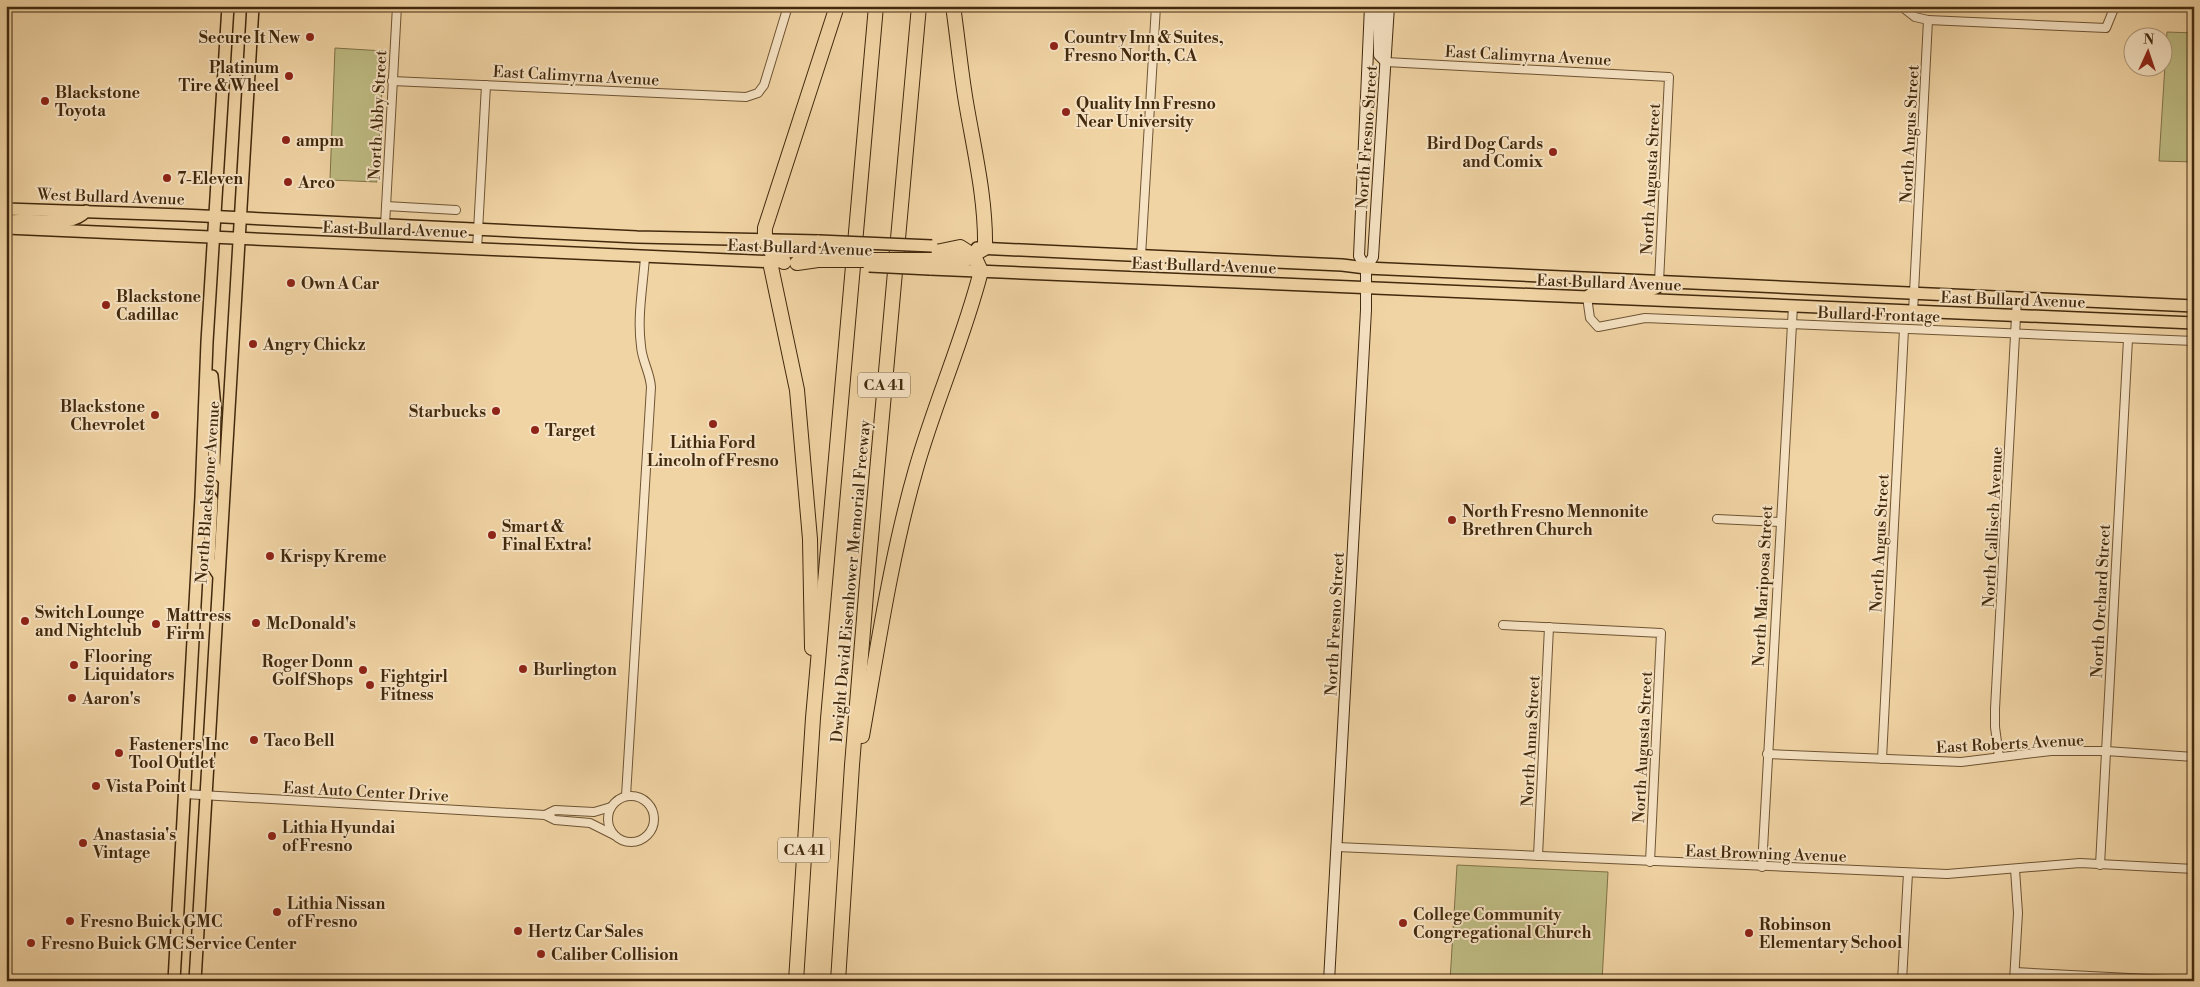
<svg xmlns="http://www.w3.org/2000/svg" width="2200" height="987" font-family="'Libre Bodoni',serif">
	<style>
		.green { fill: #bebc83; stroke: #807248 }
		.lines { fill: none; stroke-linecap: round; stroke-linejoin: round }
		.street-casing { stroke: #6e5433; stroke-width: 10 }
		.secondary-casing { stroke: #42290d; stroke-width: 12 }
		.primary-casing { stroke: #42290d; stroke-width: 14 }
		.highway-casing { stroke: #42290d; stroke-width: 16 }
		.street { stroke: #f6e3c4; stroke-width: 8 }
		.secondary { stroke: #f6e3c4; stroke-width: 10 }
		.primary { stroke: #f1d4a4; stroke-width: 11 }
		.highway { stroke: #f1d4a4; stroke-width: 14 }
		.primary-bridge-casing { stroke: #42290d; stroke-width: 14; stroke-linecap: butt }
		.highway-bridge-casing { stroke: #42290d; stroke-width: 16; stroke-linecap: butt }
		.primary-bridge { stroke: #f1d4a4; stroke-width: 11 }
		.highway-bridge { stroke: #f1d4a4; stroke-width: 14 }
		.poi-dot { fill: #8f2418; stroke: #f6e3c4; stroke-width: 2 }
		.labels { text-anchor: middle; stroke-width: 4; stroke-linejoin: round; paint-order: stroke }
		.shield { fill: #f6e3c4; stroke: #786144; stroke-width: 1 }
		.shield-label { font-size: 15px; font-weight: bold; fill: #42290d }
		.poi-label { font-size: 16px; font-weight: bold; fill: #42290d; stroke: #f6e3c4; text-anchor: start }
		.street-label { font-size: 16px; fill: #42290d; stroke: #f6e3c4 }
	</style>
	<rect width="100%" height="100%" fill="#f1d4a4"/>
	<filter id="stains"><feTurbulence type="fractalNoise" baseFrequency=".004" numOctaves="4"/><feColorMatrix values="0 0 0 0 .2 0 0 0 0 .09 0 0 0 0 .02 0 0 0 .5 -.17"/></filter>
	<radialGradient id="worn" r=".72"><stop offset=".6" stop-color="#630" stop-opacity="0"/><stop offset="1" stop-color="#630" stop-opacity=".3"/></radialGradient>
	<!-- green -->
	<g class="green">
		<path d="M2167,32L2194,33V162L2159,161Z"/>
		<path d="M335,48L384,51L377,182L330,180Z"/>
		<path d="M1457,865L1608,872L1602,981H1450Z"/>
	</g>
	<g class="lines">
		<defs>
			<g id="street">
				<path d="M1901,6L1915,17L1928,20L1913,312"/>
				<path d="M1928,20L2106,28L2115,6"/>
				<path d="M1386,62L1669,77L1659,282"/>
				<path d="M392,81L746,97L758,93L764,85L788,6"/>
				<path d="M386,206L456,210"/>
				<path d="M385,225L397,6"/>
				<path d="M477,249L486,85"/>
				<path d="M1141,256L1156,6"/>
				<path d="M1587,297L1590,318L1598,327L1645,318L2194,341"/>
				<path d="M1717,519L1780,522"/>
				<path d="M1503,625L1661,633L1650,862"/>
				<path d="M1767,754L1961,762L2051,751H2106L2194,757"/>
				<path d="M1999,757L1995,727V709L2017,298"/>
				<path d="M1882,759L1904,329"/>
				<path d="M185,794L545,815L555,820L590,823L614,835"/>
				<path d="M626,796L651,387C650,372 642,361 641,346C637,317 643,286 645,257"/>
				<circle cx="631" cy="819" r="23"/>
				<path d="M545,815L555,810L594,812L611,807"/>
				<path d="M1337,847L1947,874L2080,863L2194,869"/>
				<path d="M1538,856L1549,627"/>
				<path d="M2100,865L2128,339"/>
				<path d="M1762,867L1793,306"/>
				<path d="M2015,972L2188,981"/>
				<path d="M1902,981L1908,873"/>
				<path d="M2014,981L2018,913L2015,869"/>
			</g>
			<g id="secondary">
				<path d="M1379,6V55L1386,62"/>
				<path d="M1366,268L1373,257L1389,6"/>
				<path d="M1329,981L1366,310V268L1359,256L1370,6"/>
			</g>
			<g id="primary">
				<path d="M6,209L183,215L637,237L819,241"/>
				<path d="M6,222C29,215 70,231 86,211"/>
				<path d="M6,228L778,262"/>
				<path d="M977,248L1342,265L1366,268L2194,306"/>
				<path d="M930,269L2194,323"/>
				<path d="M1587,297L1597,289L1651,290L1656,288L1659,282"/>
				<path d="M212,376L215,408L214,464L217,473L224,479"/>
				<path d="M202,489L207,492L212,500L209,561L218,574"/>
				<path d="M174,981L201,497L207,342L228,6"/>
				<path d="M195,981L253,6"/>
			</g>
			<g id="highway">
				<path d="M931,260L966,259L985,248C986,201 975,154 967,108C961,75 958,40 953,6"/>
				<path d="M784,262C770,253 764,246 765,228L837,6"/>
				<path d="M797,263L818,260"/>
				<path d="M812,648L810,539L797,390L770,262C779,245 801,251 818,251"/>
				<path d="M862,736C878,646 891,556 916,469C935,402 964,338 981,271L974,256L960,247L931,253"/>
				<path d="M796,981L813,718L876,6"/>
				<path d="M838,981L852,765L867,582L919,6"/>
			</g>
		</defs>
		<!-- street casing -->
		<use href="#street" class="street-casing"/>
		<!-- secondary casing -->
		<use href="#secondary" class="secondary-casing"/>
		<!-- primary casing -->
		<use href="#primary" class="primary-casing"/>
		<!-- highway casing -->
		<use href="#highway" class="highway-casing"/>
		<!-- street -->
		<use href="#street" class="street"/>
		<!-- secondary -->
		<use href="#secondary" class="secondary"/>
		<!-- primary -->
		<use href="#primary" class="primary"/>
		<!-- highway -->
		<use href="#highway" class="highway"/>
		<defs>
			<g id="primary-bridge">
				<path d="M819,241L932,246"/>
				<path d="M869,266L930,269"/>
			</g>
			<path id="highway-bridge" d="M818,260H931"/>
		</defs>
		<!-- primary-bridge casing -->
		<use href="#primary-bridge" class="primary-bridge-casing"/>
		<!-- highway-bridge casing -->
		<use href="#highway-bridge" class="highway-bridge-casing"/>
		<!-- primary-bridge -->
		<use href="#primary-bridge" class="primary-bridge"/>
		<!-- highway-bridge -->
		<use href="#highway-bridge" class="highway-bridge"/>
	</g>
	<!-- markers -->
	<g class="poi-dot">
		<circle cx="310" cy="37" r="5"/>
		<circle cx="1054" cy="46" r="5"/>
		<circle cx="289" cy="76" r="5"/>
		<circle cx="45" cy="101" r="5"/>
		<circle cx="1066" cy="112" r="5"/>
		<circle cx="286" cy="140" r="5"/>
		<circle cx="1553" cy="152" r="5"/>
		<circle cx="167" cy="178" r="5"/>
		<circle cx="288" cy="182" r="5"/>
		<circle cx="291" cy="283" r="5"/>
		<circle cx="106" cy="305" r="5"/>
		<circle cx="253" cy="344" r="5"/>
		<circle cx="496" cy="411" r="5"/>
		<circle cx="155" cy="415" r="5"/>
		<circle cx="713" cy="424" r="5"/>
		<circle cx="535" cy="430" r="5"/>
		<circle cx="1452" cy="520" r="5"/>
		<circle cx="492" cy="535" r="5"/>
		<circle cx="270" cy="556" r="5"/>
		<circle cx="25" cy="621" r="5"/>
		<circle cx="256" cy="623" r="5"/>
		<circle cx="156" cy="624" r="5"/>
		<circle cx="74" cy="665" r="5"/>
		<circle cx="523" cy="669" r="5"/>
		<circle cx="363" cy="670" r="5"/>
		<circle cx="370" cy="685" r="5"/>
		<circle cx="72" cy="698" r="5"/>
		<circle cx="254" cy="740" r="5"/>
		<circle cx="119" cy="753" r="5"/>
		<circle cx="96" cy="786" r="5"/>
		<circle cx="272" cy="836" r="5"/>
		<circle cx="83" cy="843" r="5"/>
		<circle cx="277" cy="912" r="5"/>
		<circle cx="70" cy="921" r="5"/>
		<circle cx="1403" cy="923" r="5"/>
		<circle cx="518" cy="931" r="5"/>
		<circle cx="1749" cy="933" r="5"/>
		<circle cx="31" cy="943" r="5"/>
		<circle cx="541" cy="954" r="5"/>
	</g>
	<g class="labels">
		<!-- shield labels -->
		<g class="shield">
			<rect x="858" y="372.5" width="52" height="25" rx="4"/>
			<rect x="778" y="837.5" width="52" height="25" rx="4"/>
		</g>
		<g class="shield-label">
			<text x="884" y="390">CA 41</text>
			<text x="804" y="855">CA 41</text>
		</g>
		<!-- poi labels -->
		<g class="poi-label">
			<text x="300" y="43" text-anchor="end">Secure It New</text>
			<text x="1064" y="43">Country Inn &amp; Suites,<tspan x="1064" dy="18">Fresno North, CA</tspan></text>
			<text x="279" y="73" text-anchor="end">Platinum<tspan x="279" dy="18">Tire &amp; Wheel</tspan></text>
			<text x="55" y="98">Blackstone<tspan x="55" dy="18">Toyota</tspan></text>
			<text x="1076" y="109">Quality Inn Fresno<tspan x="1076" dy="18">Near University</tspan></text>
			<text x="296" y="146">ampm</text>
			<text x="1543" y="149" text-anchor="end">Bird Dog Cards<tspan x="1543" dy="18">and Comix</tspan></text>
			<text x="177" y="184">7-Eleven</text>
			<text x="298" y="188">Arco</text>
			<text x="301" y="289">Own A Car</text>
			<text x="116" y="302">Blackstone<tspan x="116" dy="18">Cadillac</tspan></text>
			<text x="263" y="350">Angry Chickz</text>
			<text x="145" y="412" text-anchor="end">Blackstone<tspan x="145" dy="18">Chevrolet</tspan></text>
			<text x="486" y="417" text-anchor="end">Starbucks</text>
			<text x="545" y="436">Target</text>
			<text x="713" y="448" text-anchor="middle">Lithia Ford<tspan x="713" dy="18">Lincoln of Fresno</tspan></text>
			<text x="1462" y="517">North Fresno Mennonite<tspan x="1462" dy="18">Brethren Church</tspan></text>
			<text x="502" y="532">Smart &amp;<tspan x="502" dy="18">Final Extra!</tspan></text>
			<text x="280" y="562">Krispy Kreme</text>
			<text x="35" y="618">Switch Lounge<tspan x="35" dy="18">and Nightclub</tspan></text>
			<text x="166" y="621">Mattress<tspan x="166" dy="18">Firm</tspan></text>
			<text x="266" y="629">McDonald's</text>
			<text x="84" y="662">Flooring<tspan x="84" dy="18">Liquidators</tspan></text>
			<text x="353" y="667" text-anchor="end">Roger Donn<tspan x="353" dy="18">Golf Shops</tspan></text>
			<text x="533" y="675">Burlington</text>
			<text x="380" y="682">Fightgirl<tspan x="380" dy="18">Fitness</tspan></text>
			<text x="82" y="704">Aaron's</text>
			<text x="264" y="746">Taco Bell</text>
			<text x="129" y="750">Fasteners Inc<tspan x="129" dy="18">Tool Outlet</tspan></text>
			<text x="106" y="792">Vista Point</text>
			<text x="282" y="833">Lithia Hyundai<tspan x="282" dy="18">of Fresno</tspan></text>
			<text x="93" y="840">Anastasia's<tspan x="93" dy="18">Vintage</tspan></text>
			<text x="287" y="909">Lithia Nissan<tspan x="287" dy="18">of Fresno</tspan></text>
			<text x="1413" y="920">College Community<tspan x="1413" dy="18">Congregational Church</tspan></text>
			<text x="80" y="927">Fresno Buick GMC</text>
			<text x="1759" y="930">Robinson<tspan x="1759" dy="18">Elementary School</tspan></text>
			<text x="528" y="937">Hertz Car Sales</text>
			<text x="41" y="949">Fresno Buick GMC Service Center</text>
			<text x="551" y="960">Caliber Collision</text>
		</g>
		<!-- street labels -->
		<g class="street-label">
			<text transform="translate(1528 55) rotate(3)" y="6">East Calimyrna Avenue</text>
			<text transform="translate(576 75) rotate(3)" y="6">East Calimyrna Avenue</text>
			<text transform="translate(377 115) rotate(-87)" y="6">North Abby Street</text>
			<text transform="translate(1909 134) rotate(-87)" y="6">North Angus Street</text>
			<text transform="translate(1366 137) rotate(-86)" y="6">North Fresno Street</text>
			<text transform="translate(1650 179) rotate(-87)" y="6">North Augusta Street</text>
			<text transform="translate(111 196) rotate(2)" y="6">West Bullard Avenue</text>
			<text transform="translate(395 229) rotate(2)" y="6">East Bullard Avenue</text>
			<text transform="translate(800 247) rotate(2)" y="6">East Bullard Avenue</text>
			<text transform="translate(1204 265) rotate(2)" y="6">East Bullard Avenue</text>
			<text transform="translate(1609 282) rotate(2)" y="6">East Bullard Avenue</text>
			<text transform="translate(2013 299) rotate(2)" y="6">East Bullard Avenue</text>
			<text transform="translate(1879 314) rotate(2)" y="6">Bullard Frontage</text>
			<text transform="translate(207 492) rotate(-86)" y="6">North Blackstone Avenue</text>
			<text transform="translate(1992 527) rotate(-87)" y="6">North Callisch Avenue</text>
			<text transform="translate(1879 543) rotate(-87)" y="6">North Angus Street</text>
			<text transform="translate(850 581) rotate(-85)" y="6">Dwight David Eisenhower Memorial Freeway</text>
			<text transform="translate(1762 586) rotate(-87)" y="6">North Mariposa Street</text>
			<text transform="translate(2100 601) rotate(-87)" y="6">North Orchard Street</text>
			<text transform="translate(1334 624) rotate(-87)" y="6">North Fresno Street</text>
			<text transform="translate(1530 741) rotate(-87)" y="6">North Anna Street</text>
			<text transform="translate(2010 743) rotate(-3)" y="6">East Roberts Avenue</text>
			<text transform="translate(1642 747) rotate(-87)" y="6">North Augusta Street</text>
			<text transform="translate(366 791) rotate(3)" y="6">East Auto Center Drive</text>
			<text transform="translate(1766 853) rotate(2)" y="6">East Browning Avenue</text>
		</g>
	</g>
	<!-- margin -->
	<rect width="2200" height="987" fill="none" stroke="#f1d4a4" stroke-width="25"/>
	<rect x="8" y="8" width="2185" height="972" fill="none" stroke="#42290d" stroke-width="2.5"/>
	<rect x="12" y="12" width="2175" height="962" fill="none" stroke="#42290d"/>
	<!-- north arrow -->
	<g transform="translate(2148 52) rotate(3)"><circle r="24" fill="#f6e3c4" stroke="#ae997b"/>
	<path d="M0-4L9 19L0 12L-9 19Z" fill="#8f2418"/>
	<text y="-8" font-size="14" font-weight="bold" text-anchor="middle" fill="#42290d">N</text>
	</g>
	<rect width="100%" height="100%" filter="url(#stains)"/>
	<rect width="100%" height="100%" fill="url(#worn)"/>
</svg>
